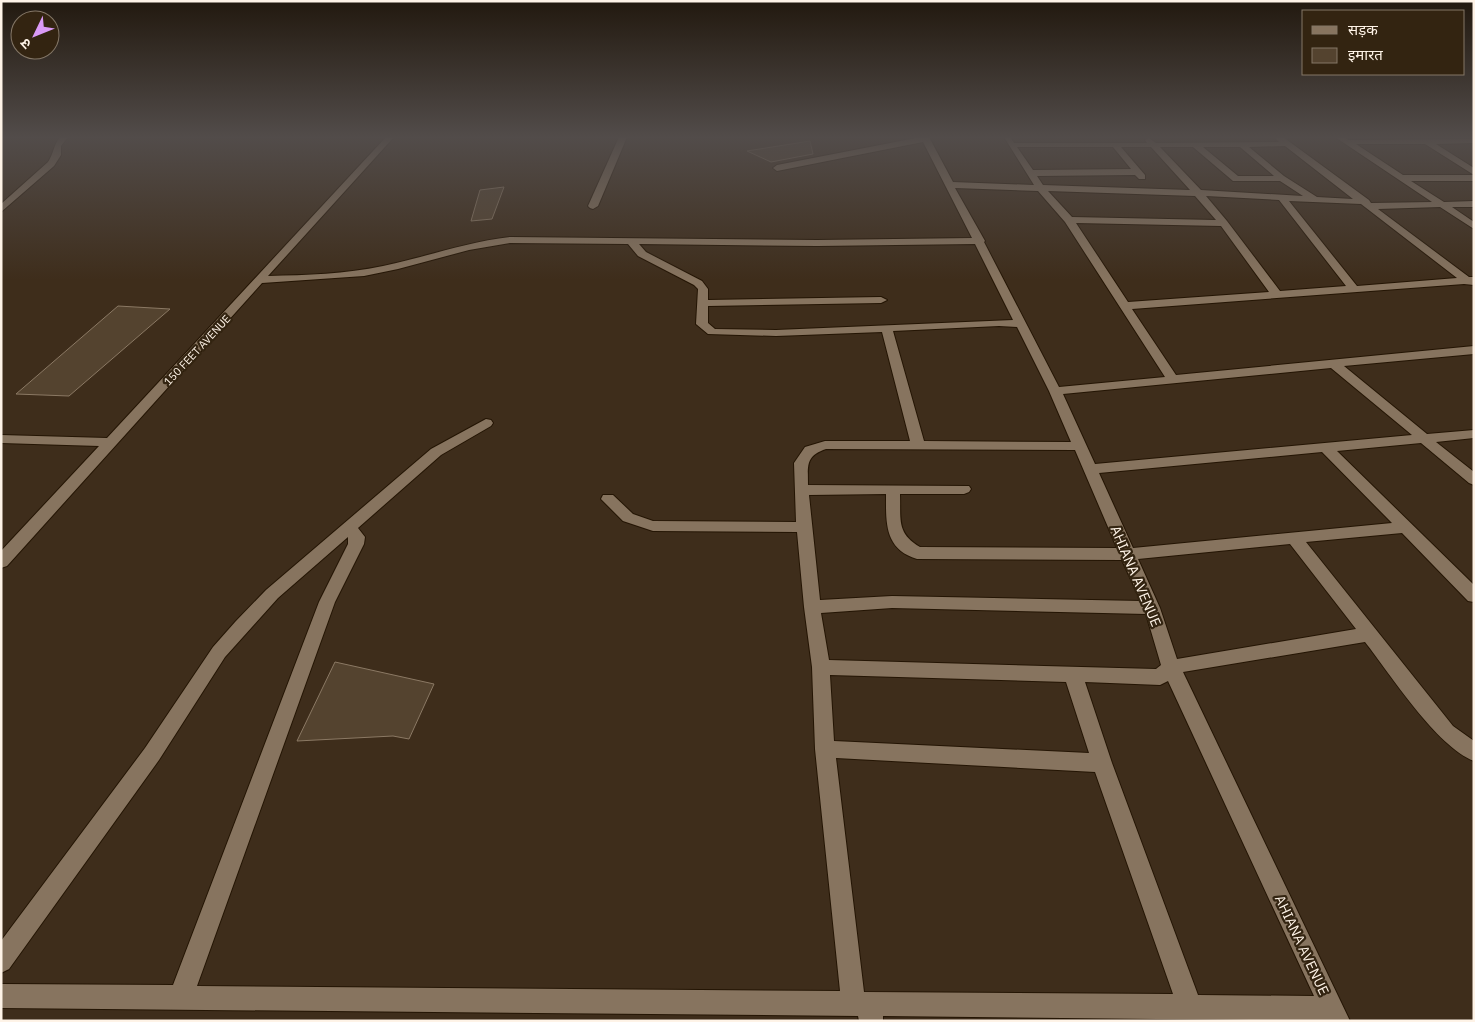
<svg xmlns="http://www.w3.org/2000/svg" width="1475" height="1022" font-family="'IBM Plex Sans','Noto Sans Devanagari',sans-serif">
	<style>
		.building { fill: #54432f; stroke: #8b7964 }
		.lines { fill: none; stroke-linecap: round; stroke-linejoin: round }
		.minor-casing { stroke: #241504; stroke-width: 2 }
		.minor { fill: #87745f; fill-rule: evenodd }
		.labels { text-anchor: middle; stroke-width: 4.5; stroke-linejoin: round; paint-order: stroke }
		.far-street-label { font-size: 11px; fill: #fef3e7; stroke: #332411 }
		.street-label { font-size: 14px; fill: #fef3e7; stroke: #332411 }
	</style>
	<rect width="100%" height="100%" fill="#3e2d1b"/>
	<!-- building -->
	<g class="building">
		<path d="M810,141L813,154L771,162L747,151Z"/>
		<path d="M504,187L492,219L471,221L480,190Z"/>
		<path d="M118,306L170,309L69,396L16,394Z"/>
		<path d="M335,662L434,684L409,739L393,736L297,741Z"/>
	</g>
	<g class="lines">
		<defs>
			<g id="minor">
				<path d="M60,137H68L61,146V155L54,166L1,212V204L48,162C54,153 53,146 60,137Z"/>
				<path d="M386,137H394L268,276C307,275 345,274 383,266C426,257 466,242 510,237L817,240L972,238L923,142L777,171L773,168L777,165L921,137H929L953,182L1034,185L1004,137H1010L1014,143H1147L1145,140L1149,138L1156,143L1279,142L1274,137H1283L1369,200L1371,203L1432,202L1335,137H1344L1348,140L1474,139V143L1436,144L1474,168V175L1425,144H1356L1403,175H1474V181H1411L1444,202L1474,201V207H1452L1474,222V229L1440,207L1378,209L1469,277H1474V285L1464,284L1132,309L1176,375L1474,346V354L1344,366L1427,434L1474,430V438L1436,442L1474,472V485L1469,483L1421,443L1337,451L1474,585V602L1468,601L1402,533L1306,542L1453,726L1474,741V761C1436,746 1391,675 1365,642L1183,672L1350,1021L883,1016V1021H859L858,1016L1,1008V984L173,985L319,602L348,544V537L278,598L225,657L159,760L9,969L1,973V941L145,748L213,647L236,621L266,590L431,449L486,419L491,420L493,423L491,426L441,455L358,528L365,537L364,544L335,602L197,986L840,991L815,749L812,667L804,607L797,532L653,531L623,521L601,499L603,495H613L633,514L653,521L796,522L794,463L805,447L825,441H910L882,332L776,336L708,334L696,324L698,289L694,285L638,256L628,244L510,243L469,250L398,269L364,276L262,283L7,566L1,568V551L99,446L1,443V435L107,438ZM1285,146L1353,199L1317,197L1284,176L1249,147ZM1017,147H1113L1131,169L1033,170ZM1121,147H1151L1190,190L1043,185L1037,176L1135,175L1139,179H1145V175ZM1160,147H1193L1233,181H1280L1303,196L1201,190ZM1203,147H1240L1274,176H1238ZM955,188L1038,191L1065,222L1165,377L1059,387L984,242L985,241ZM1048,191L1195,196L1216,220L1072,217ZM1206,196L1279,200L1346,286L1280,291L1227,221ZM1289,201L1361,204L1457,278L1357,286ZM1076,223L1221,226L1269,292L1128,302ZM639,244L817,246L975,244L1013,320L776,330L715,329L708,323V306L881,303L887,300L881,297L708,300V289L702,281L646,252ZM999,326L1017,327L1049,391L1071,442L924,441L893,331ZM1331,368L1412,435L1095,464L1063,394ZM826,449L1075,450L1117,548L920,547C896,533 901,519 900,494H964L969,492L971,489L969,486L808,485C808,466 805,456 826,449ZM1322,452L1392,523L1133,548L1099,473ZM886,494C886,522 884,549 917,559L1122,560L1141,601L892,596L820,600L809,495ZM1290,544L1356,629L1177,659L1160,608L1138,559ZM892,608L1146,614L1161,665L1156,669L829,660L821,613ZM830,675L1066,682L1089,753L834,741ZM1168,681L1314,996L1198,995L1112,763L1085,682L1160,685ZM836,758L1095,772L1173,994L864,992Z"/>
				<path d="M619,137H627L598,206L593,209L590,208L588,206Z"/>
			</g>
		</defs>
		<!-- minor casing -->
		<use href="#minor" class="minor-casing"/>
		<!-- minor -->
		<use href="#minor" class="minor"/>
	</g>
	<!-- sky -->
	<linearGradient id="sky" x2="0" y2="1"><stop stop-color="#22190f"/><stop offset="0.49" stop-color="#524c4a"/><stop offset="1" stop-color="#524c4a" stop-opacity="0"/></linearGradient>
	<rect width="1475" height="280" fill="url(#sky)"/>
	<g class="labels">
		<!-- far-street labels -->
		<g class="far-street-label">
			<text transform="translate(197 350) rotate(-47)" y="4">150 FEET AVENUE</text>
		</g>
		<!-- street labels -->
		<g class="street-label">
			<text transform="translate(1136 576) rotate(67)" y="5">AHIANA AVENUE</text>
			<text transform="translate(1302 945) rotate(65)" y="5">AHIANA AVENUE</text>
		</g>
	</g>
	<!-- border -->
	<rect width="1475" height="1022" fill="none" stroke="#fef3e7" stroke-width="5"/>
	<!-- legend -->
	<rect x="1302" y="10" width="162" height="65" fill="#332411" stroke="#847767"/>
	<rect x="1312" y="26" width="25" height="8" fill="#87745f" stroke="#847767"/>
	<text x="1348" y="35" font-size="15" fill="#fef3e7">सड़क</text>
	<rect x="1312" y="48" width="25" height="15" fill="#54432f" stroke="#847767"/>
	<text x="1348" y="60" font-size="15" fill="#fef3e7">इमारत</text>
	<!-- north arrow -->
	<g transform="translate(35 35) rotate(227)"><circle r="24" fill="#332411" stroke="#847767"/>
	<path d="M0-4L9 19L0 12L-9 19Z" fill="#da9af6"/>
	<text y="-8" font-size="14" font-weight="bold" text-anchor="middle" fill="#fef3e7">उ</text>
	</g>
</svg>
